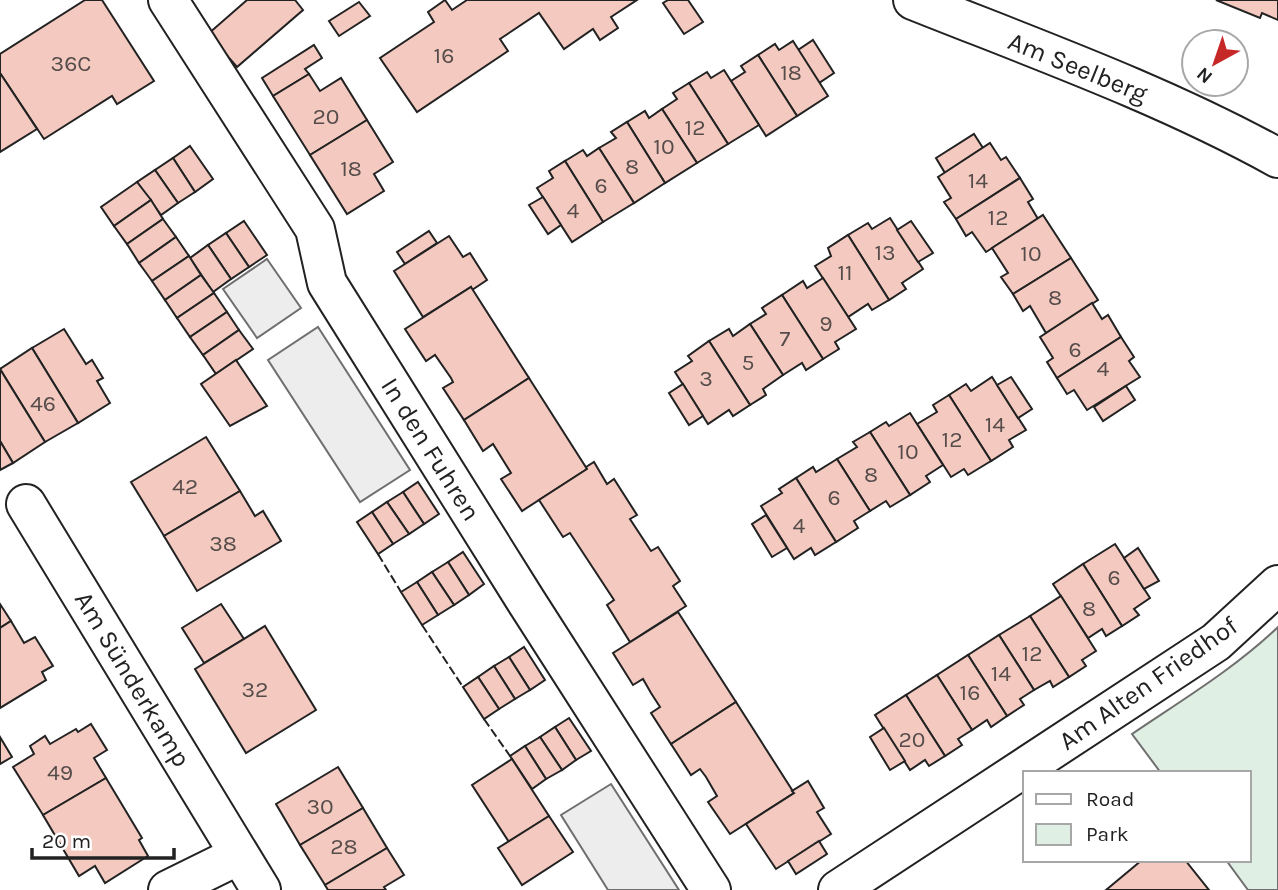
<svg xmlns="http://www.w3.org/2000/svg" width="1278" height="890" font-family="Karla,sans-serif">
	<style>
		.green { fill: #e0efe3; stroke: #6f6f6f; stroke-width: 2 }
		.parking { fill: #ededed; stroke: #6f6f6f; stroke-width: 2 }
		.building { fill: #f3c9c0; stroke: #222; stroke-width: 2 }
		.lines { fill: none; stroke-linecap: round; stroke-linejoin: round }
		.minor-casing { stroke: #222; stroke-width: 42 }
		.tertiary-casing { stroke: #222; stroke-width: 42 }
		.minor { stroke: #fff; stroke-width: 38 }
		.tertiary { stroke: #fff; stroke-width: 38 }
		.fence { stroke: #222; stroke-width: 2; stroke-dasharray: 9 3.5; stroke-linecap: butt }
		.labels { text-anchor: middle; stroke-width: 5; stroke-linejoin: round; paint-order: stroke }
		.number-label { font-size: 23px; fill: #564c4a }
		.street-label { font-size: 26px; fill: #222; stroke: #fff }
	</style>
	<rect width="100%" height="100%" fill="#fff"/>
	<!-- green -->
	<path class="green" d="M1278,627V890H1248L1226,860H1248V773H1161L1132,734C1182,700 1234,669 1278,627Z"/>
	<!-- parking -->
	<g class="parking">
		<path d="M267,259L301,308L257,338L223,289Z"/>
		<path d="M318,327L410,470L360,502L268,360Z"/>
		<path d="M611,784L679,890H608L561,815Z"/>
	</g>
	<!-- building -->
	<g class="building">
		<path d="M85,0H102L154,81L117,104L112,96L44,139L0,73V54Z"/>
		<path d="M247,0H295L303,10L237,67L208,34Z"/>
		<path d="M445,0L452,10L467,0H637L611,17L618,28L600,40L593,29L564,49L539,13L500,39L508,51L417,112L380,58L434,22L428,12Z"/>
		<path d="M668,0H688L703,22L684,34L663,3Z"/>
		<path d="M1216,0H1278V20L1262,13L1260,18Z"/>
		<path d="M359,2L370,16L339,36L329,21Z"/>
		<path d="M813,40L834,73L819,83L798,50Z"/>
		<path d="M793,41L828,96L797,116L758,55L775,44L779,50Z"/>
		<path d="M314,45L322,58L305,69L309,74L273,96L262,78Z"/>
		<path d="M758,55L797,116L766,136L731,81L745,72L741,66Z"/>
		<path d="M724,70L759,125L728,144L689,83L707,72L711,78Z"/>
		<path d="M0,73L37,129L0,152Z"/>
		<path d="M309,74L320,91L341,78L367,120L310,155L273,96Z"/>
		<path d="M689,83L728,144L697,163L662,109L677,99L673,93Z"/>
		<path d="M662,109L697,163L665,183L627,122L645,111L649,118Z"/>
		<path d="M367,120L393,162L374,174L384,191L347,214L310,155Z"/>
		<path d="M627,122L665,183L634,203L599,148L616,138L611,132Z"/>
		<path d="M974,134L983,148L945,173L936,158Z"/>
		<path d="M990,143L1001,160L1006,157L1020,178L956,219L944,202L951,198L938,177Z"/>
		<path d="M190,146L213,179L195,192L173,158Z"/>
		<path d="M599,148L634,203L603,222L565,161L583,150L587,156Z"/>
		<path d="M173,158L195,192L178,203L155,170Z"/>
		<path d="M565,161L603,222L572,242L537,188L553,178L549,171Z"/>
		<path d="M155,170L178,203L161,215L137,182Z"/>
		<path d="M1020,178L1033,199L1028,202L1038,219L986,252L972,232L966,236L956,219Z"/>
		<path d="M137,182L151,200L114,226L101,207Z"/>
		<path d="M543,197L561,225L548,234L529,205Z"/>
		<path d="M151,200L163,219L127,244L114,226Z"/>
		<path d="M1043,215L1071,258L1013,294L1001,277L1008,273L992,248Z"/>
		<path d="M890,218L923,269L902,283L906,289L889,300L848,235L868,223L872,229Z"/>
		<path d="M163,219L176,237L139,263L127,244Z"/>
		<path d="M244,221L267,255L249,267L226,233Z"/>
		<path d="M911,221L933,253L918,262L897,230Z"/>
		<path d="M429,231L437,243L405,264L397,252Z"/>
		<path d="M226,233L249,267L231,279L208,245Z"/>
		<path d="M848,235L889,300L872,310L868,304L848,317L815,266L831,256L828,248Z"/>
		<path d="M449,236L463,257L470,253L487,280L472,290L471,287L423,317L394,271Z"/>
		<path d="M176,237L189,256L152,281L139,263Z"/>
		<path d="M208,245L231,279L213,292L190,258Z"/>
		<path d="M189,256L201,275L165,300L152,281Z"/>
		<path d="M1071,258L1098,300L1046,333L1030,306L1023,311L1013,294Z"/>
		<path d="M201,275L214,293L177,318L165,300Z"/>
		<path d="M823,278L856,329L835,342L839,349L823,359L782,295L803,281L807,288Z"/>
		<path d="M471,287L529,378L464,420L443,388L453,382L451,378L435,355L426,361L405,329Z"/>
		<path d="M214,293L227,312L190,337L177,318Z"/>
		<path d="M782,295L823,359L806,370L802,363L783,375L750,324L766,314L762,308Z"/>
		<path d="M1092,303L1102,319L1108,315L1121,337L1057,378L1047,362L1053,358L1040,337Z"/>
		<path d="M227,312L239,330L203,355L190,337Z"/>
		<path d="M750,324L783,375L763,389L766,395L750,405L709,341L729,329L733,336Z"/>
		<path d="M64,329L86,364L92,360L103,378L97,381L110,403L78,423L32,348Z"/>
		<path d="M239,330L253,349L216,374L203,355Z"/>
		<path d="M1121,337L1134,357L1129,361L1140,377L1087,410L1074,390L1067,394L1057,378Z"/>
		<path d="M709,341L750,405L733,416L729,410L708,424L675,372L692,361L688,356Z"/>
		<path d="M32,348L78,423L45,442L0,369Z"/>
		<path d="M236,360L267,406L230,426L201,384Z"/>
		<path d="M0,369L45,442L13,463L0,441Z"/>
		<path d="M992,377L1026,430L1009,440L1013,447L991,461L949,395L966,384L971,391Z"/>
		<path d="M1011,377L1032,409L1018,418L997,385Z"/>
		<path d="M529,378L587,469L522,511L501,479L511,473L493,444L483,451L464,420Z"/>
		<path d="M683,384L703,416L689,425L669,393Z"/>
		<path d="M1126,386L1135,400L1103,421L1094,407Z"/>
		<path d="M949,395L991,461L968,475L964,469L951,477L917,424L937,412L933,405Z"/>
		<path d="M910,413L943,465L926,476L930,482L910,495L870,432L886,422L889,426Z"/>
		<path d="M870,432L910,495L890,507L886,501L870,511L837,459L857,447L853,442Z"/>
		<path d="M206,437L240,491L164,536L131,482Z"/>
		<path d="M0,441L13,463L0,470Z"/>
		<path d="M837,459L870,511L854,521L858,528L836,542L796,478L813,467L816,472Z"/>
		<path d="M594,462L607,484L614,479L637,515L630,519L651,551L658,547L680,581L673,586L686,606L630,642L607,605L614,600L570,533L563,537L539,500L587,469L586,467Z"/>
		<path d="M796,478L836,542L815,555L811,548L794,559L761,506L782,493L779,489Z"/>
		<path d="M418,482L439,514L424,524L403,492Z"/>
		<path d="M240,491L255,516L263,511L281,541L197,591L164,536Z"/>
		<path d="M403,492L424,524L409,534L387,502Z"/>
		<path d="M387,502L409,534L393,544L372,512Z"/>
		<path d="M372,512L393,544L378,554L357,522Z"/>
		<path d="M766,515L787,548L772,557L752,524Z"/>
		<path d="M1115,544L1150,598L1134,609L1139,615L1122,626L1083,564Z"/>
		<path d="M1138,548L1159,581L1144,589L1124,558Z"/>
		<path d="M463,552L484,584L469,595L448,562Z"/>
		<path d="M448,562L469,595L454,605L432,572Z"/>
		<path d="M1083,564L1122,626L1106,636L1102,629L1088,638L1053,584Z"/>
		<path d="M432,572L454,605L438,615L417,582Z"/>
		<path d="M417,582L438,615L422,625L401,592Z"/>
		<path d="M1061,596L1096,651L1082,660L1086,666L1069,677L1030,616Z"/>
		<path d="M0,604L11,621L0,628Z"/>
		<path d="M221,604L244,639L204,663L182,628Z"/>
		<path d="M678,612L736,702L671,744L651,713L660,707L651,693L643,679L633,685L613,653Z"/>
		<path d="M1030,616L1069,677L1053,687L1050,681L1034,690L999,635Z"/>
		<path d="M11,621L24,643L35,637L53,666L42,672L46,680L0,708V628Z"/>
		<path d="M265,626L316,710L246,753L195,669Z"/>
		<path d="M999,635L1034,690L1020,699L1024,705L1007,716L968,655Z"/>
		<path d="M524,647L545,680L530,690L509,657Z"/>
		<path d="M968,655L1007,716L991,727L987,720L972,730L937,675Z"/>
		<path d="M509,657L530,690L515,699L494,666Z"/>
		<path d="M494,666L515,699L499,709L478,677Z"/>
		<path d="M937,675L972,730L958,739L962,745L945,756L906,695Z"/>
		<path d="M478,677L499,709L484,719L463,687Z"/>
		<path d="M906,695L945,756L929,766L925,760L910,770L875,715Z"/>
		<path d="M736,702L794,793L730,834L708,802L717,796L706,777L700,769L691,775L671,744Z"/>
		<path d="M569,718L591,751L576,760L555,727Z"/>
		<path d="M91,724L107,750L94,758L106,778L43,815L13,767L34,754L30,746L45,736L50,744L76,729L78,732Z"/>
		<path d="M555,727L576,760L562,770L540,737Z"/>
		<path d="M884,728L905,761L890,770L870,737Z"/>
		<path d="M0,737L12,757L0,764Z"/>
		<path d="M540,737L562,770L546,779L525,746Z"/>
		<path d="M525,746L546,779L532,789L510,756Z"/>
		<path d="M512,759L549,816L509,842L472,785Z"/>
		<path d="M338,767L363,808L300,845L276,804Z"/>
		<path d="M106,778L142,838L139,840L148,856L105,883L95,866L79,876L43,815Z"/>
		<path d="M808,781L824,808L817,812L831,834L776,869L746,824L794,793L792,791Z"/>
		<path d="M363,808L387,848L325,885L300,845Z"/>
		<path d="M549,816L573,852L522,885L498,848Z"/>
		<path d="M819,841L827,854L796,874L788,861Z"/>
		<path d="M387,848L404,875L384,887L386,890H328L325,885Z"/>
		<path d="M1142,860H1185L1209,890H1106Z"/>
	</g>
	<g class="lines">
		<defs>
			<g id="minor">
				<path d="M168,0L315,229L327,283L526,601L711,890"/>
				<path d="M26,504L261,890"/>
				<path d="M168,890L239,855"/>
				<path d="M838,890L1216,642L1278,585"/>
			</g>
			<path id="tertiary" d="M913,0C1036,49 1162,94 1278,158"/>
		</defs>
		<!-- minor casing -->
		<use href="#minor" class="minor-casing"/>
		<!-- tertiary casing -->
		<use href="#tertiary" class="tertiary-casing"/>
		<!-- minor -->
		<use href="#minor" class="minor"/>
		<!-- tertiary -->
		<use href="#tertiary" class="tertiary"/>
		<!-- fence -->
		<g class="fence">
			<path d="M378,554L401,592"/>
			<path d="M422,625L463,687"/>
			<path d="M484,719L510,756"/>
		</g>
	</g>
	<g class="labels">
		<!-- number labels -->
		<g class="number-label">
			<text x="444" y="63">16</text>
			<text x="71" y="71">36C</text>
			<text x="791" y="80">18</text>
			<text x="326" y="124">20</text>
			<text x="695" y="135">12</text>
			<text x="664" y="154">10</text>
			<text x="632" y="174">8</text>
			<text x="351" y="176">18</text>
			<text x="978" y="188">14</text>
			<text x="601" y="193">6</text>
			<text x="573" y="218">4</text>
			<text x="998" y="225">12</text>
			<text x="885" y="260">13</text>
			<text x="1031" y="261">10</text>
			<text x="845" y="280">11</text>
			<text x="1055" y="305">8</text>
			<text x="826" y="331">9</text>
			<text x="785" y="346">7</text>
			<text x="1075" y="357">6</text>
			<text x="748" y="370">5</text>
			<text x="1103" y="376">4</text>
			<text x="706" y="386">3</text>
			<text x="43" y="411">46</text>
			<text x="995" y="432">14</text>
			<text x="952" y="447">12</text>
			<text x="908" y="459">10</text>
			<text x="871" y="482">8</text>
			<text x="185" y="494">42</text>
			<text x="834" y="505">6</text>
			<text x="799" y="533">4</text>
			<text x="223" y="551">38</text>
			<text x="1114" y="585">6</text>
			<text x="1089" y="616">8</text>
			<text x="1032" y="661">12</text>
			<text x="1001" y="681">14</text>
			<text x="255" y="697">32</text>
			<text x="970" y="700">16</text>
			<text x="912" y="747">20</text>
			<text x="60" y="780">49</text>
			<text x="320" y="814">30</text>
			<text x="344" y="854">28</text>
		</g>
		<!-- street labels -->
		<g class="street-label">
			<text transform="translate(1078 67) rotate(22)" y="9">Am Seelberg</text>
			<text transform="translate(431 449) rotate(58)" y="9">In den Fuhren</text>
			<text transform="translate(133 679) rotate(59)" y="9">Am Sünderkamp</text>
			<text transform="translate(1148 683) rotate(-35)" y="9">Am Alten Friedhof</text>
		</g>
	</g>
	<!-- legend -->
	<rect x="1023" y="771" width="228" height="91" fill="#ffffff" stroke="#a7a7a7" stroke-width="2"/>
	<rect x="1036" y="794" width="35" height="10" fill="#ffffff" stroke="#a7a7a7" stroke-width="2"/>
	<text x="1086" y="806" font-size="21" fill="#222222">Road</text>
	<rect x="1036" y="824" width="35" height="21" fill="#e0efe3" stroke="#a7a7a7" stroke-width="2"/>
	<text x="1086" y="841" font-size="21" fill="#222222">Park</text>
	<!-- north arrow -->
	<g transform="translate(1215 63) rotate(220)"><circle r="33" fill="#ffffff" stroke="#a7a7a7" stroke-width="2"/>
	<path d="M0-5L12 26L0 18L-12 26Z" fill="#c62828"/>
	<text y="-10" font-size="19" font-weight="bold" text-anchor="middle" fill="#222222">N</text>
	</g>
	<!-- scale -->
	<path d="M32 848v10h142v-10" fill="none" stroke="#222222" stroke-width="3.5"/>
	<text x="42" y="848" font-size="21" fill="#222222" stroke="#ffffff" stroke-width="5" paint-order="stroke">20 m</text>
</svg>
